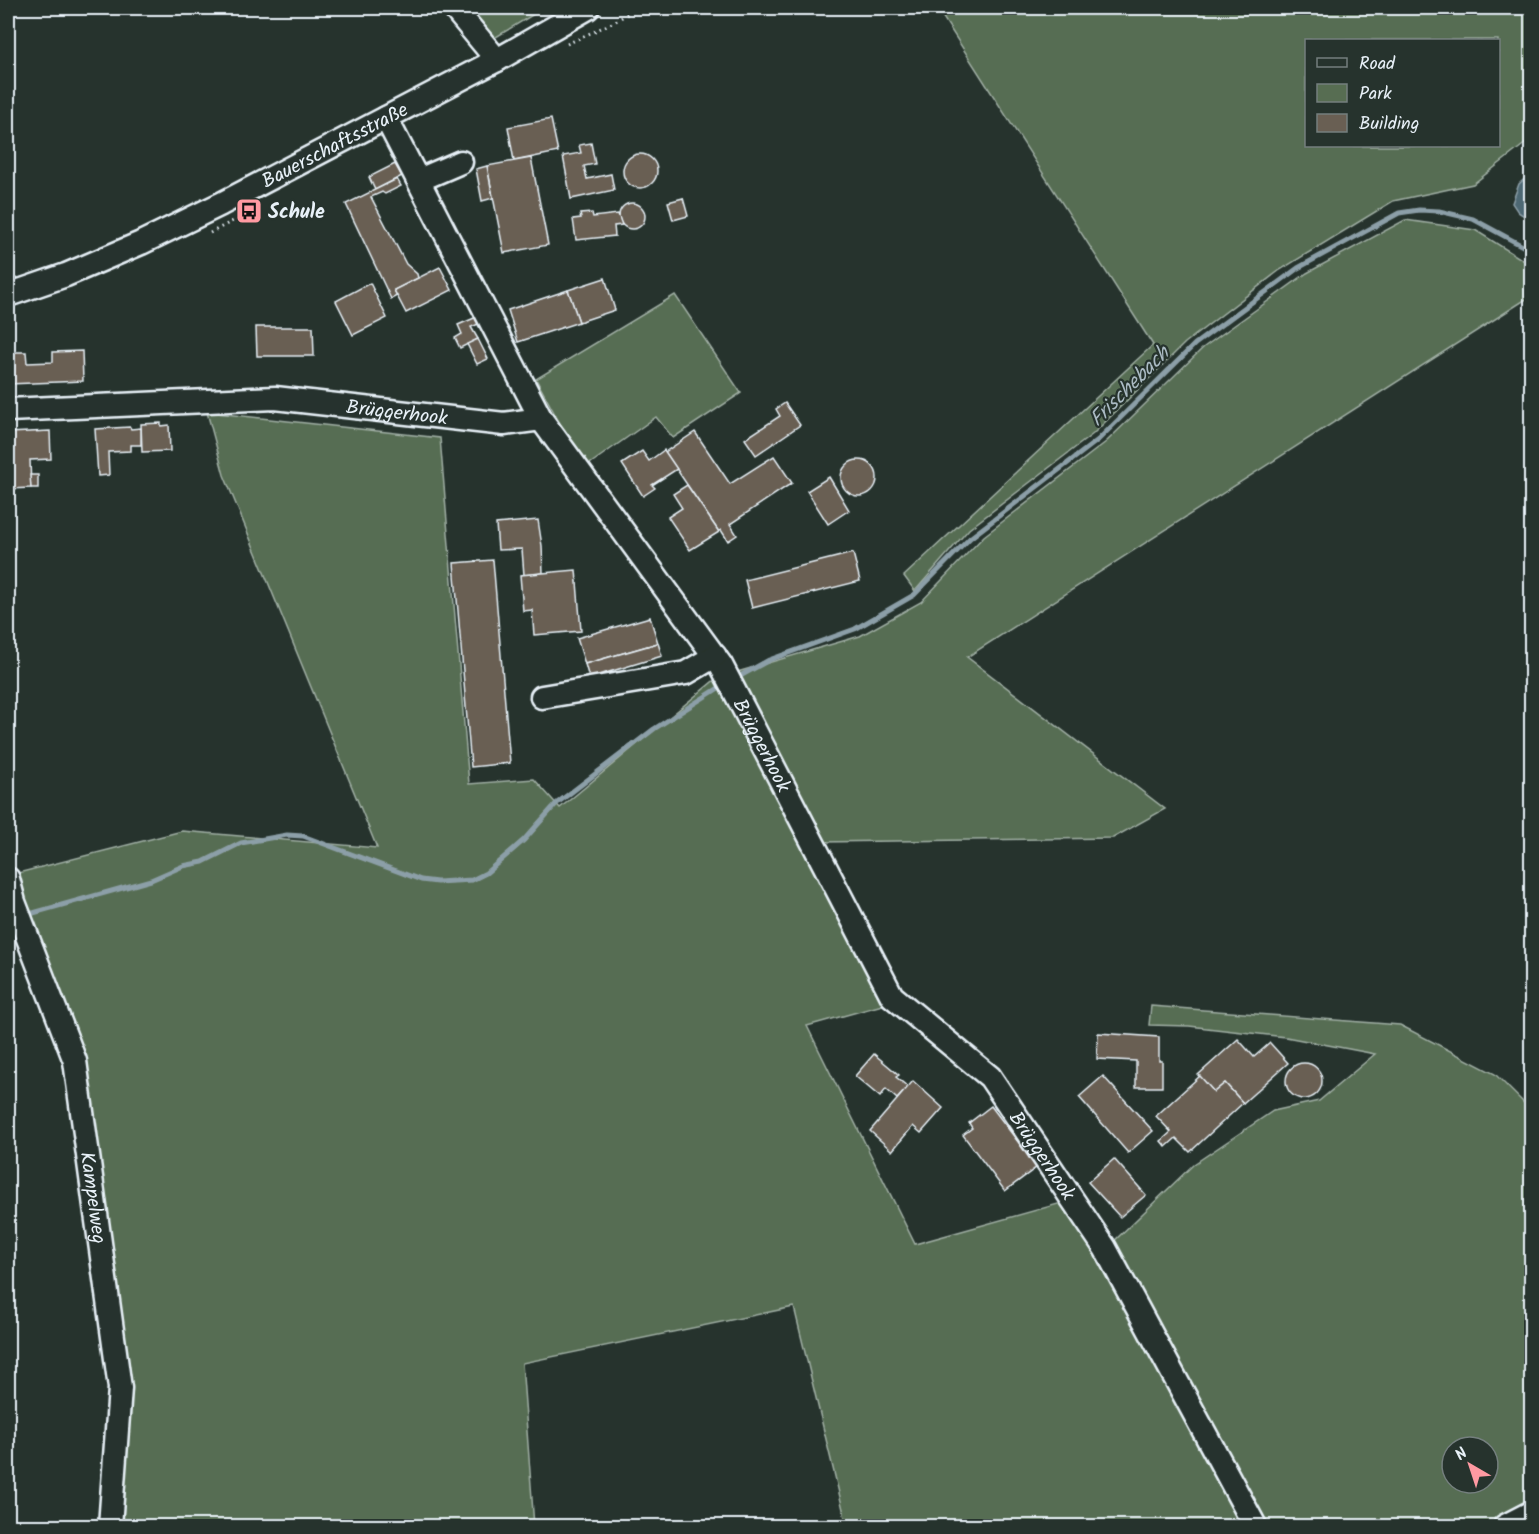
<svg xmlns="http://www.w3.org/2000/svg" width="1539" height="1534" font-family="Kalam,sans-serif">
	<style>
		.green { fill: #576d52; stroke: #a0afa5; stroke-width: 1.5; fill-rule: evenodd }
		.water { fill: #4e6873; stroke: #8c9fa8; stroke-width: 1.5 }
		.lines { fill: none; stroke-linecap: round; stroke-linejoin: round }
		.stream { stroke: #8c9fa8; stroke-width: 5 }
		.building { fill: #695f53; stroke: #e8f1f8; stroke-width: 1.5 }
		.minor-casing { stroke: #e8f1f8; stroke-width: 27 }
		.path { stroke: #e8f1f8; stroke-width: 3; stroke-dasharray: 1.5 4.5; stroke-linecap: butt }
		.minor { stroke: #26332d; stroke-width: 22 }
		.labels { text-anchor: middle; stroke-width: 4.5; stroke-linejoin: round; paint-order: stroke }
		.street-label { font-size: 20px; fill: #e8f1f8; stroke: #26332d }
		.poi-label { font-size: 20px; font-weight: bold; fill: #e8f1f8; stroke: #26332d; text-anchor: start }
		.water-label { font-size: 21px; font-style: italic; fill: #aabac3; stroke: #26332d }
	</style>
	<rect width="100%" height="100%" fill="#26332d"/>
	<filter id="ink" filterUnits="userSpaceOnUse"><feTurbulence type="fractalNoise" baseFrequency=".0167" numOctaves="2"/><feDisplacementMap in="SourceGraphic" scale="12" xChannelSelector="R" yChannelSelector="G"/><feConvolveMatrix kernelMatrix="1 2 1 2 8 2 1 2 1" color-interpolation-filters="sRGB"/></filter>
	<g filter="url(#ink)">
		<!-- green -->
		<g class="green">
			<path d="M464,8H544L491,40Z"/>
			<path d="M937,8H1531V139L1473,184L1393,201L1280,270L1185,343L1093,434L969,529L915,591L904,576L1153,345ZM1498,40V146H1306V40Z"/>
			<path d="M1405,220L1475,230L1531,265V296L967,657L1165,809L1113,838L820,842L886,1004L807,1026L915,1244L1065,1202L1103,1260L1245,1526H847L794,1307L522,1363L534,1526H121L131,1386L86,1062L24,901L18,873L182,831L377,848L224,475L207,412L440,438L469,784L534,779L560,808L717,678L860,636L921,602L984,536L1106,442L1204,347L1307,273Z"/>
			<path d="M675,295L741,393L673,438L656,417L584,468L536,379Z"/>
			<path d="M1151,1006L1400,1025L1495,1074L1531,1110V1503L1487,1526H1261L1109,1246L1194,1164L1273,1111L1319,1101L1375,1054L1286,1037L1189,1026L1149,1025ZM1452,1447H1488V1483H1452Z"/>
		</g>
		<!-- water -->
		<path class="water" d="M1531,173V214L1526,217L1518,212L1512,203L1519,184Z"/>
		<g class="lines">
			<!-- stream -->
			<g class="stream">
				<path d="M742,675L769,660L855,629L914,595L970,538L1098,440L1195,344L1298,268L1399,213L1419,210L1439,211L1473,219L1532,251"/>
				<path d="M26,915L151,880L183,866L203,862L241,843L287,835L303,836L421,880L437,882L472,880L486,873L524,840L556,804L654,729L717,689"/>
			</g>
		</g>
		<!-- building -->
		<g class="building">
			<path d="M551,119L558,152L514,161L508,127Z"/>
			<path d="M591,143L595,164L584,166L587,179L611,174L614,190L571,199L563,156L581,153L579,145Z"/>
			<circle cx="640" cy="171" r="17"/>
			<path d="M531,158L548,245L504,253L487,166Z"/>
			<path d="M395,164L402,176L375,190L369,177Z"/>
			<path d="M487,166L493,198L482,201L476,169Z"/>
			<path d="M397,179L401,186L385,194L382,192L371,197L406,264L417,274L418,278L394,290L397,296L391,299L346,204Z"/>
			<path d="M683,198L688,216L673,220L668,202Z"/>
			<circle cx="632" cy="216" r="13"/>
			<path d="M592,213L593,217L618,214L622,225L614,226L615,236L576,240L573,219L581,218L580,214Z"/>
			<path d="M440,267L452,290L406,313L394,290Z"/>
			<path d="M605,278L615,310L579,322L568,290Z"/>
			<path d="M370,283L387,318L353,335L336,301Z"/>
			<path d="M568,290L579,322L518,342L508,310Z"/>
			<path d="M479,316L481,323L471,327L478,339L460,348L455,338L462,334L458,325Z"/>
			<path d="M256,327H313L314,356H257Z"/>
			<path d="M478,339L488,359L477,364L467,344Z"/>
			<path d="M82,351L83,381L8,384V352H26L27,363L53,362V352Z"/>
			<path d="M785,403L800,425L756,455L745,439L780,416L776,409Z"/>
			<path d="M161,423V426L169,425L170,451L142,452L141,424Z"/>
			<path d="M130,427L131,429L141,428V445H131V451L108,452L109,475L98,476L95,429Z"/>
			<path d="M50,431L51,459L30,460L31,488L8,489V433Z"/>
			<path d="M695,432L730,484L774,456L792,483L730,524L737,535L728,541L721,530L719,532L665,452Z"/>
			<path d="M664,450L677,469L652,485L655,488L643,496L622,464L642,451L649,461Z"/>
			<circle cx="859" cy="478" r="18"/>
			<path d="M30,475H38V488H31Z"/>
			<path d="M829,477L849,510L828,524L807,491Z"/>
			<path d="M687,485L719,532L690,550L668,517L682,508L673,494Z"/>
			<path d="M538,520L542,546L543,573L524,575L522,549L498,550L496,524Z"/>
			<path d="M853,553L860,581L752,608L745,580Z"/>
			<path d="M493,560L510,763L471,767L454,563Z"/>
			<path d="M576,570L581,631L534,635L532,610L523,611L520,575Z"/>
			<path d="M650,617L658,643L585,664L577,638Z"/>
			<path d="M658,643L662,656L589,678L585,664Z"/>
			<path d="M1098,1033L1159,1037V1061H1162V1087H1136V1061L1097,1059Z"/>
			<path d="M1238,1039L1254,1057L1270,1043L1288,1063L1243,1103L1225,1083L1214,1092L1198,1075Z"/>
			<path d="M874,1054L899,1075L896,1077L908,1087L897,1099L886,1089L880,1097L855,1076Z"/>
			<circle cx="1304" cy="1081" r="18"/>
			<path d="M1103,1076L1153,1131L1128,1153L1079,1097Z"/>
			<path d="M1200,1076L1214,1092L1225,1083L1243,1103L1190,1152L1176,1138L1166,1147L1161,1141L1171,1132L1156,1116Z"/>
			<path d="M913,1081L943,1108L921,1133L913,1126L892,1151L870,1131Z"/>
			<path d="M991,1106L1037,1167L1005,1191L963,1135L972,1128L969,1123Z"/>
			<path d="M1114,1159L1146,1195L1120,1217L1088,1182Z"/>
		</g>
		<g class="lines">
			<defs>
				<g id="minor">
					<path d="M454,8L497,60"/>
					<path d="M386,118L541,419"/>
					<path d="M419,180L461,162"/>
					<path id="s1" d="M8,295L66,275L141,243L221,204L497,60L588,8"/>
					<path id="s2" d="M8,410L275,398L504,424L541,419L721,665L892,996L990,1077L1105,1248L1255,1526"/>
					<path d="M542,697L686,673L715,656"/>
					<path id="s3" d="M8,879L14,902L75,1061L120,1388L110,1526"/>
					<path d="M1505,1526L1532,1512"/>
				</g>
			</defs>
			<!-- minor casing -->
			<use href="#minor" class="minor-casing"/>
			<!-- path -->
			<g class="path">
				<path d="M567,44L614,22L637,8"/>
				<path d="M210,233L254,210"/>
			</g>
			<!-- minor -->
			<use href="#minor" class="minor"/>
		</g>
	</g>
	<!-- icons -->
	<defs>
		<symbol id="bus-square" viewBox="-11 -11 22 22"><rect x="-9" y="-9" width="18" height="18" rx="4" fill="#ff9aa2" stroke="#26332d"/><path d="M-5-6H5V4H4V6H2V4H-2V6H-4V4H-5ZM-3.5-4V0h7V-4ZM-3.5 1.2v1.5H-2V1.2ZM2 1.2v1.5H3.5V1.2Z" fill="#111"/></symbol>
	</defs>
	<g fill-rule="evenodd">
		<use href="#bus-square" x="234" y="196" width="30" height="30"/>
	</g>
	<g class="labels">
		<!-- street labels -->
		<g class="street-label">
			<text dy="7" stroke="none"><textPath href="#s1" startOffset="360">Bauerschaftsstraße</textPath></text>
			<text dy="7" stroke="none"><textPath href="#s2" startOffset="390">Brüggerhook</textPath></text>
			<text dy="7" stroke="none"><textPath href="#s2" startOffset="930">Brüggerhook</textPath></text>
			<text dy="7" stroke="none"><textPath href="#s2" startOffset="1434">Brüggerhook</textPath></text>
			<text dy="7" stroke="none"><textPath href="#s3" startOffset="332">Kampelweg</textPath></text>
		</g>
		<!-- poi labels -->
		<g class="poi-label">
			<text x="268" y="218">Schule</text>
		</g>
		<!-- water labels -->
		<g class="water-label">
			<text transform="translate(1129 386) rotate(-45)" y="7">Frischebach</text>
		</g>
	</g>
	<!-- margin -->
	<rect width="1539" height="1534" fill="none" stroke="#26332d" stroke-width="30"/>
	<rect x="15" y="15" width="1509" height="1504" fill="none" stroke="#e8f1f8" stroke-width="2" filter="url(#ink)"/>
	<!-- legend -->
	<rect x="1305" y="39" width="195" height="108" fill="#26332d" stroke="#747f7e" stroke-width="1.5"/>
	<rect x="1317" y="58" width="30" height="9" fill="#26332d" stroke="#747f7e" stroke-width="1.5"/>
	<text x="1359" y="69" font-size="18" fill="#e8f1f8">Road</text>
	<rect x="1317" y="84" width="30" height="18" fill="#576d52" stroke="#747f7e" stroke-width="1.5"/>
	<text x="1359" y="99" font-size="18" fill="#e8f1f8">Park</text>
	<rect x="1317" y="114" width="30" height="18" fill="#695f53" stroke="#747f7e" stroke-width="1.5"/>
	<text x="1359" y="129" font-size="18" fill="#e8f1f8">Building</text>
	<!-- north arrow -->
	<g transform="translate(1470 1465) rotate(321)"><circle r="28" fill="#26332d" stroke="#747f7e" stroke-width="1.5"/>
	<path d="M0-4.5L10 22L0 15L-10 22Z" fill="#ff9aa2"/>
	<text y="-9" font-size="16" font-weight="bold" text-anchor="middle" fill="#e8f1f8">N</text>
	</g>
</svg>
